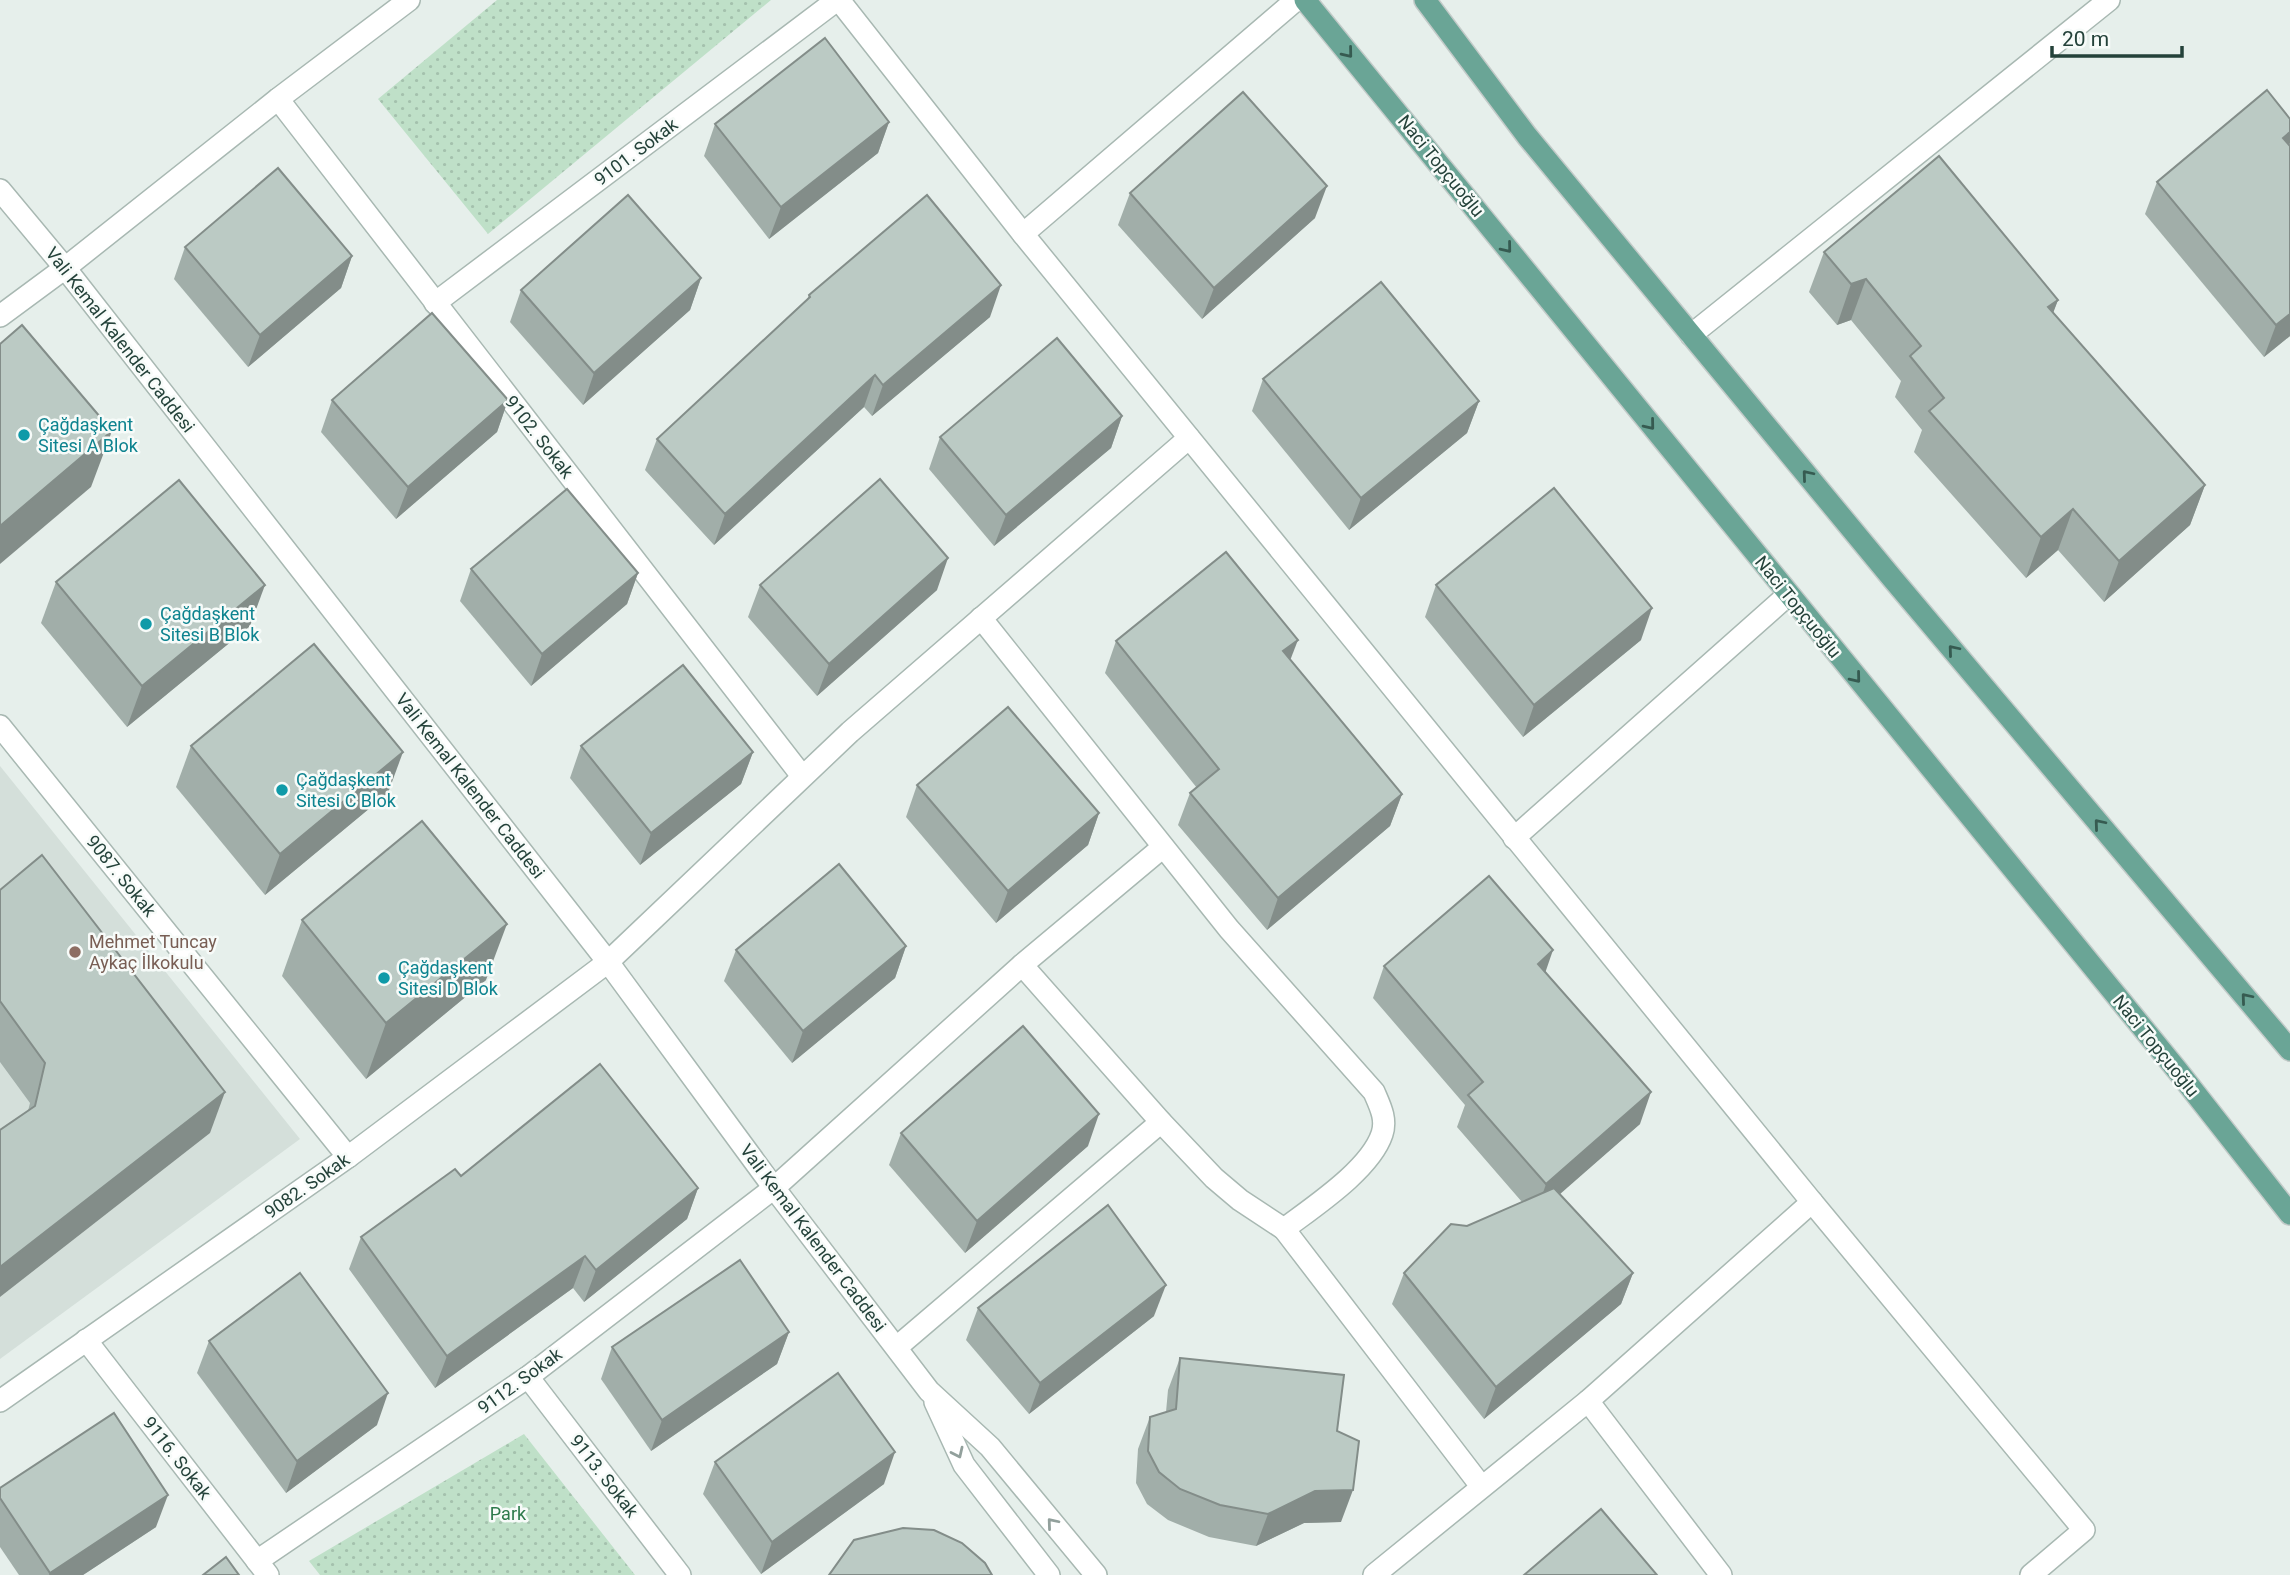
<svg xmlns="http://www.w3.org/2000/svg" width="2290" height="1575" font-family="Roboto,sans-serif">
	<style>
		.built { fill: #d4dfda }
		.park { fill: url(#park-dots) }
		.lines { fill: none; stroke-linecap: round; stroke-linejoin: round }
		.minor-casing { stroke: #a8b8b2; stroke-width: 24 }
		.major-casing { stroke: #c2cac8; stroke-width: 24 }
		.minor { stroke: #fff; stroke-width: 21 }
		.major { stroke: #6aa596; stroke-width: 21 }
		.wall { fill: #a1aea9 }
		.shaded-wall { fill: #838d89 }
		.building { fill: #bbcac4; stroke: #838d89; stroke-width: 2 }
		.oneway { stroke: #365b51 }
		.oneway2 { stroke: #92a09c }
		.culture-dot { fill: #0f9aa8; stroke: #f7fbf9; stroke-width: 2.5 }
		.education-dot { fill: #8d6e63; stroke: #f7fbf9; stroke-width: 2.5 }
		.labels { text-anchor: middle; stroke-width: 5; stroke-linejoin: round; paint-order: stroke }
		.street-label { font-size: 18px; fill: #24423a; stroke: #f7fbf9 }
		.culture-label { font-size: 18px; fill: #0d838f; stroke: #f7fbf9; text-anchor: start }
		.education-label { font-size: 18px; fill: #785e54; stroke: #f7fbf9; text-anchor: start }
		.park-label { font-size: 18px; fill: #2d7a4b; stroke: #f7fbf9 }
	</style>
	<defs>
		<pattern id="park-dots" width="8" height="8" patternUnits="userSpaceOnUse" patternTransform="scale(1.75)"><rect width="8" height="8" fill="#bfe0c8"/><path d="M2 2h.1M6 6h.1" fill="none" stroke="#a4c1ad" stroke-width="1.8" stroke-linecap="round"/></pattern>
	</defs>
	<rect width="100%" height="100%" fill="#e6efeb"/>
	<!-- built -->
	<path class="built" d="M0,766L300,1139L0,1359Z"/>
	<!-- park -->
	<g class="park">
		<path d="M497,0H771L488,234L378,99Z"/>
		<path d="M524,1434L635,1575H320L309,1561Z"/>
	</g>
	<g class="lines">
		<defs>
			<g id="minor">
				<path d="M839,0L1023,234L1812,1202L1588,1401L1374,1575"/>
				<path d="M278,99L802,776"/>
				<path d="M0,190L65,268L608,962L774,1188L929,1391L990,1447L1096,1575"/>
				<path d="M1023,234L1296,0"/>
				<path d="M435,303L837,0"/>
				<path d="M0,316L65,268L278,99L409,0"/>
				<path d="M1691,335L2109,0"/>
				<path d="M981,618L1229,929L1374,1092C1380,1106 1387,1119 1382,1134C1370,1170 1313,1207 1284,1229L1481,1486"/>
				<path d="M0,726L348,1157"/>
				<path d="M1514,838L1788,595"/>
				<path d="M1022,965L1161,1122L1214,1178L1240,1200L1284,1229"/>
				<path d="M1812,1202L2084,1530L2031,1575"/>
				<path d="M86,1340L268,1575"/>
				<path d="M897,1347L1161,1122"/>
				<path d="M528,1377L680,1575"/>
				<path d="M0,1401L348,1157L608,962L850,732L1189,438"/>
				<path d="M1588,1401L1721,1575"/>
				<path d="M935,1402L964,1465L1049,1575"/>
				<path d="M257,1561L528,1377L774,1188L1022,965L1163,847"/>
			</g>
			<g id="major">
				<path d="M1305,0L2177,1070L2290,1214"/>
				<path d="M1425,0L1527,136L1892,578L2290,1050"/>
			</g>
		</defs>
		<!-- minor casing -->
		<use href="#minor" class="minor-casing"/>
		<!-- major casing -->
		<use href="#major" class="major-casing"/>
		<!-- minor -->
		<use href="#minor" class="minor"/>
		<!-- major -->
		<use href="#major" class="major"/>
	</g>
	<!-- wall -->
	<g class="wall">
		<path d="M889,122L878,153L769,239L704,156L715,124Z"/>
		<path d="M2289,145L2290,336L2264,357L2145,214L2157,182Z"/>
		<path d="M1130,193L1315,218L1202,319L1118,225Z"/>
		<path d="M185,247L352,256L341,288L248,367L174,279Z"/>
		<path d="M1824,252L2058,300L2053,312L2205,485L2190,525L2104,602L2058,550L2026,578L1914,452L1922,430L1895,397L1901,381L1851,320L1837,325L1809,292Z"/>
		<path d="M701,278L690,310L583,405L510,322L521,290Z"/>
		<path d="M809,295L990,317L872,416L864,407L714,545L645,470L657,439L807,300Z"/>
		<path d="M1263,379L1479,401L1467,433L1349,530L1252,411Z"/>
		<path d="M332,400H508L497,432L396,519L321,432Z"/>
		<path d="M1122,416L1111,448L994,546L929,469L940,437Z"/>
		<path d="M471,569L638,573L627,604L531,686L460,601Z"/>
		<path d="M56,582L250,626L127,727L41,623Z"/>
		<path d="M760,585L937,590L817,696L748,617Z"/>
		<path d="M1436,585L1641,640L1523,737L1425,617Z"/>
		<path d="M1116,641L1290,660L1402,794L1390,826L1267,930L1178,825L1190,793L1197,788L1105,673Z"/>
		<path d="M191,746L388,793L265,895L176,787Z"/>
		<path d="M581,746L753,752L741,784L640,865L570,778Z"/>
		<path d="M917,785L1099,813L1088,845L996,923L906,817Z"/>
		<path d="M0,890L210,1133L28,1111L30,1103L0,1062Z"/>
		<path d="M302,920L486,980L366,1079L282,976Z"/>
		<path d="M906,946L895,978L792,1063L724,981L736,950Z"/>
		<path d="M1384,966L1546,972L1640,1124L1559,1194L1633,1273L1621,1304L1484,1419L1392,1304L1404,1273L1467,1226L1522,1202L1457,1127L1465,1105L1373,998Z"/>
		<path d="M901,1133L1088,1146L965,1253L889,1165Z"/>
		<path d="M461,1176L698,1188L687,1219L584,1302L573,1288L435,1388L349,1269L361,1237Z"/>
		<path d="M978,1308L1154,1316L1029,1414L966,1340Z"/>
		<path d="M789,1332L777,1364L651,1451L601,1379L612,1347Z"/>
		<path d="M209,1341L377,1425L286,1493L197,1373Z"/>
		<path d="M1180,1358L1337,1431L1341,1522L1304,1523L1256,1546L1209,1537L1168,1520L1147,1504L1136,1483L1138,1449L1150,1417L1166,1412L1168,1390Z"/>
		<path d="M715,1462L884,1484L761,1574L703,1494Z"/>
		<path d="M0,1488L156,1527L83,1575H19L0,1547Z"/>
	</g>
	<!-- shaded-wall -->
	<g class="shaded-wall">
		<path d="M889,122L878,153L769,239L781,207Z"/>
		<path d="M2290,132V143L2285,158L2283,138Z"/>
		<path d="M1327,186L1315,218L1202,319L1214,288Z"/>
		<path d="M352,256L341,288L248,367L260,335Z"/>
		<path d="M701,278L690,310L583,405L594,373Z"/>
		<path d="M1866,279L1851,320L1837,325L1851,284Z"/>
		<path d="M1001,285L990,317L872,416L883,385Z"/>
		<path d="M2058,300L2043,340L2048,307Z"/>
		<path d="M2290,314V336L2264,357L2276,325Z"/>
		<path d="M875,375L864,407L714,545L725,514Z"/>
		<path d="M508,400L497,432L396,519L408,487Z"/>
		<path d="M1479,401L1467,433L1349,530L1361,498Z"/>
		<path d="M1122,416L1111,448L994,546L1006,515Z"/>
		<path d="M112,431L91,487L0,564V526Z"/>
		<path d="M2205,485L2190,525L2104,602L2119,561Z"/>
		<path d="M2073,509L2058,550L2026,578L2041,537Z"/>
		<path d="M948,558L937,590L817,696L829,664Z"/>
		<path d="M638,573L627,604L531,686L542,654Z"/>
		<path d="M265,585L250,626L127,727L142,686Z"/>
		<path d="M1652,608L1641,640L1523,737L1534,705Z"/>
		<path d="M1298,640L1286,671L1283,651Z"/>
		<path d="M403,752L388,793L265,895L280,854Z"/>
		<path d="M753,752L741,784L640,865L651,833Z"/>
		<path d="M1402,794L1390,826L1267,930L1278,898Z"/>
		<path d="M1099,813L1088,845L996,923L1008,891Z"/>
		<path d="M507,924L486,980L366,1079L386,1023Z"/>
		<path d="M906,946L895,978L792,1063L803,1031Z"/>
		<path d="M1553,950L1542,982L1538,964Z"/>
		<path d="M225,1092L210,1133L0,1297V1267Z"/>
		<path d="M1651,1092L1640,1124L1535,1216L1546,1184Z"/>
		<path d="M1099,1114L1088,1146L965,1253L977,1221Z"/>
		<path d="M698,1188L687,1219L584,1302L596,1270Z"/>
		<path d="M585,1256L573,1288L435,1388L447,1356Z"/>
		<path d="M1633,1273L1621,1304L1484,1419L1496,1387Z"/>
		<path d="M1166,1285L1154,1316L1029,1414L1040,1383Z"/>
		<path d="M789,1332L777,1364L651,1451L662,1420Z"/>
		<path d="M388,1393L377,1425L286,1493L297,1461Z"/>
		<path d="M895,1452L884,1484L761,1574L772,1542Z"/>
		<path d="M1353,1490L1341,1522L1304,1523L1256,1546L1268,1514L1315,1491Z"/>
		<path d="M168,1495L156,1527L83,1575H49L50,1573Z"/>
	</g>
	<!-- building -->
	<g class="building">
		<path d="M825,38L889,122L781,207L715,124Z"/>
		<path d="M2267,90L2290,119V132L2283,138L2290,146V314L2276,325L2157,182Z"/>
		<path d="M1243,92L1327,186L1214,288L1130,193Z"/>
		<path d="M1939,156L2058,300L2048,307L2205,485L2119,561L2073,509L2041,537L1929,411L1944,398L1910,356L1921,346L1866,279L1851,284L1824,252Z"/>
		<path d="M278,168L352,256L260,335L185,247Z"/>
		<path d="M628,195L701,278L594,373L521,290Z"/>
		<path d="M927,195L1001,285L883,385L875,375L725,514L657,439L810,297L809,295Z"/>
		<path d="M1381,282L1479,401L1361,498L1263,379Z"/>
		<path d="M432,313L508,400L408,487L332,400Z"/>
		<path d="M22,325L112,431L0,526V344Z"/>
		<path d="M1057,338L1122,416L1006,515L940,437Z"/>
		<path d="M880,479L948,558L829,664L760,585Z"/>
		<path d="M179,480L265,585L142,686L56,582Z"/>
		<path d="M1554,488L1652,608L1534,705L1436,585Z"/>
		<path d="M567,489L638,573L542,654L471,569Z"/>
		<path d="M1226,552L1298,640L1283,651L1402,794L1278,898L1190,793L1219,769L1116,641Z"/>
		<path d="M314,644L403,752L280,854L191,746Z"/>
		<path d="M683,665L753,752L651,833L581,746Z"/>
		<path d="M1008,707L1099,813L1008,891L917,785Z"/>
		<path d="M422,821L507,924L386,1023L302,920Z"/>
		<path d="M42,855L225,1092L0,1267V1130L35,1106L45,1063L0,1001V890Z"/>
		<path d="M839,864L906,946L803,1031L736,950Z"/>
		<path d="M1489,876L1553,950L1538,964L1651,1092L1546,1184L1468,1095L1483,1082L1384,966Z"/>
		<path d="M1023,1026L1099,1114L977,1221L901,1133Z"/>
		<path d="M600,1064L698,1188L596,1270L585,1256L447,1356L361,1237L455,1169L461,1176Z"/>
		<path d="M1554,1188L1633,1273L1496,1387L1404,1273L1451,1224L1467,1226Z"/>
		<path d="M1108,1205L1166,1285L1040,1383L978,1308Z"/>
		<path d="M740,1260L789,1332L662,1420L612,1347Z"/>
		<path d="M300,1273L388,1393L297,1461L209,1341Z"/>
		<path d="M1180,1358L1344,1375L1337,1431L1359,1441L1353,1490L1315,1491L1268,1514L1220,1505L1180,1489L1159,1472L1148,1451L1150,1417L1176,1409Z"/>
		<path d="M838,1373L895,1452L772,1542L715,1462Z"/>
		<path d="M114,1413L168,1495L50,1573L0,1498V1488Z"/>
		<path d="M1601,1509L1657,1575H1524Z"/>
		<path d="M903,1528L934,1530L962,1543L985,1563L992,1575H829L854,1540Z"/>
		<path d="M226,1557L239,1575H203Z"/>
	</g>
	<!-- one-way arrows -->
	<defs><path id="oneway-chevron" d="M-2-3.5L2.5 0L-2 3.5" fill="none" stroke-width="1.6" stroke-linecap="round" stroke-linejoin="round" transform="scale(1.75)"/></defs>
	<g class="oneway">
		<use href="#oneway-chevron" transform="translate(1348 53) rotate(51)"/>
		<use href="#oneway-chevron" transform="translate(1507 248) rotate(51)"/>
		<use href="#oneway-chevron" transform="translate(1650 425) rotate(51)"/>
		<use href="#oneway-chevron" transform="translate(1807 475) rotate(-130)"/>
		<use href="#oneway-chevron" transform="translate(1953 650) rotate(-130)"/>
		<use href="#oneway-chevron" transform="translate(1856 678) rotate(51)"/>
		<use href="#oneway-chevron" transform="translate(2099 824) rotate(-130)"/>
		<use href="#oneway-chevron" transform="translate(2246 998) rotate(-130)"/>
	</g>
	<g class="oneway2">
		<use href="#oneway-chevron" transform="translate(958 1453) rotate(65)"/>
		<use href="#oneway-chevron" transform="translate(1052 1523) rotate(-130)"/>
	</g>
	<!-- markers -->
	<g class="culture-dot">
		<circle cx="24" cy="435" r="7"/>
		<circle cx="146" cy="624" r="7"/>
		<circle cx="282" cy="790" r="7"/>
		<circle cx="384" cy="978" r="7"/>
	</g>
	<circle class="education-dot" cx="75" cy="952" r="7"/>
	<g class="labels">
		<!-- street labels -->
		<g class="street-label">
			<text transform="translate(636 152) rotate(-37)" y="6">9101. Sokak</text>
			<text transform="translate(1441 166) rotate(51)" y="6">Naci Topçuoğlu</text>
			<text transform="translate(120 340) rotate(52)" y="6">Vali Kemal Kalender Caddesi</text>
			<text transform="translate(539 437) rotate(52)" y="6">9102. Sokak</text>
			<text transform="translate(1798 607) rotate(51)" y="6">Naci Topçuoğlu</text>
			<text transform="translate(470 786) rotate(52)" y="6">Vali Kemal Kalender Caddesi</text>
			<text transform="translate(121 876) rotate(51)" y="6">9087. Sokak</text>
			<text transform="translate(2156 1046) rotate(51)" y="6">Naci Topçuoğlu</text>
			<text transform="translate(307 1186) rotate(-35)" y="6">9082. Sokak</text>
			<text transform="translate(813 1238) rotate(53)" y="6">Vali Kemal Kalender Caddesi</text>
			<text transform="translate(520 1381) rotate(-36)" y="6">9112. Sokak</text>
			<text transform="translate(177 1458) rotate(52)" y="6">9116. Sokak</text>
			<text transform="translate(604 1476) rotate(52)" y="6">9113. Sokak</text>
		</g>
		<!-- culture labels -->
		<g class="culture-label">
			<text x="38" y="431">Çağdaşkent<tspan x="38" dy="21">Sitesi A Blok</tspan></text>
			<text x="160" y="620">Çağdaşkent<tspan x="160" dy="21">Sitesi B Blok</tspan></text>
			<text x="296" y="786">Çağdaşkent<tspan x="296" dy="21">Sitesi C Blok</tspan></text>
			<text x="398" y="974">Çağdaşkent<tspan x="398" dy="21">Sitesi D Blok</tspan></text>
		</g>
		<!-- education labels -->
		<g class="education-label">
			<text x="89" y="948">Mehmet Tuncay<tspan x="89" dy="21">Aykaç İlkokulu</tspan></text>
		</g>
		<!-- park labels -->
		<g class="park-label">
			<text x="508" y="1520">Park</text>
		</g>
	</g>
	<!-- scale -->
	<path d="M2052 46v10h130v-10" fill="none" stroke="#24423a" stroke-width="3.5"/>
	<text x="2062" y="46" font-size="21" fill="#24423a" stroke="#f7fbf9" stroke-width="5" paint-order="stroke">20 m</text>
</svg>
